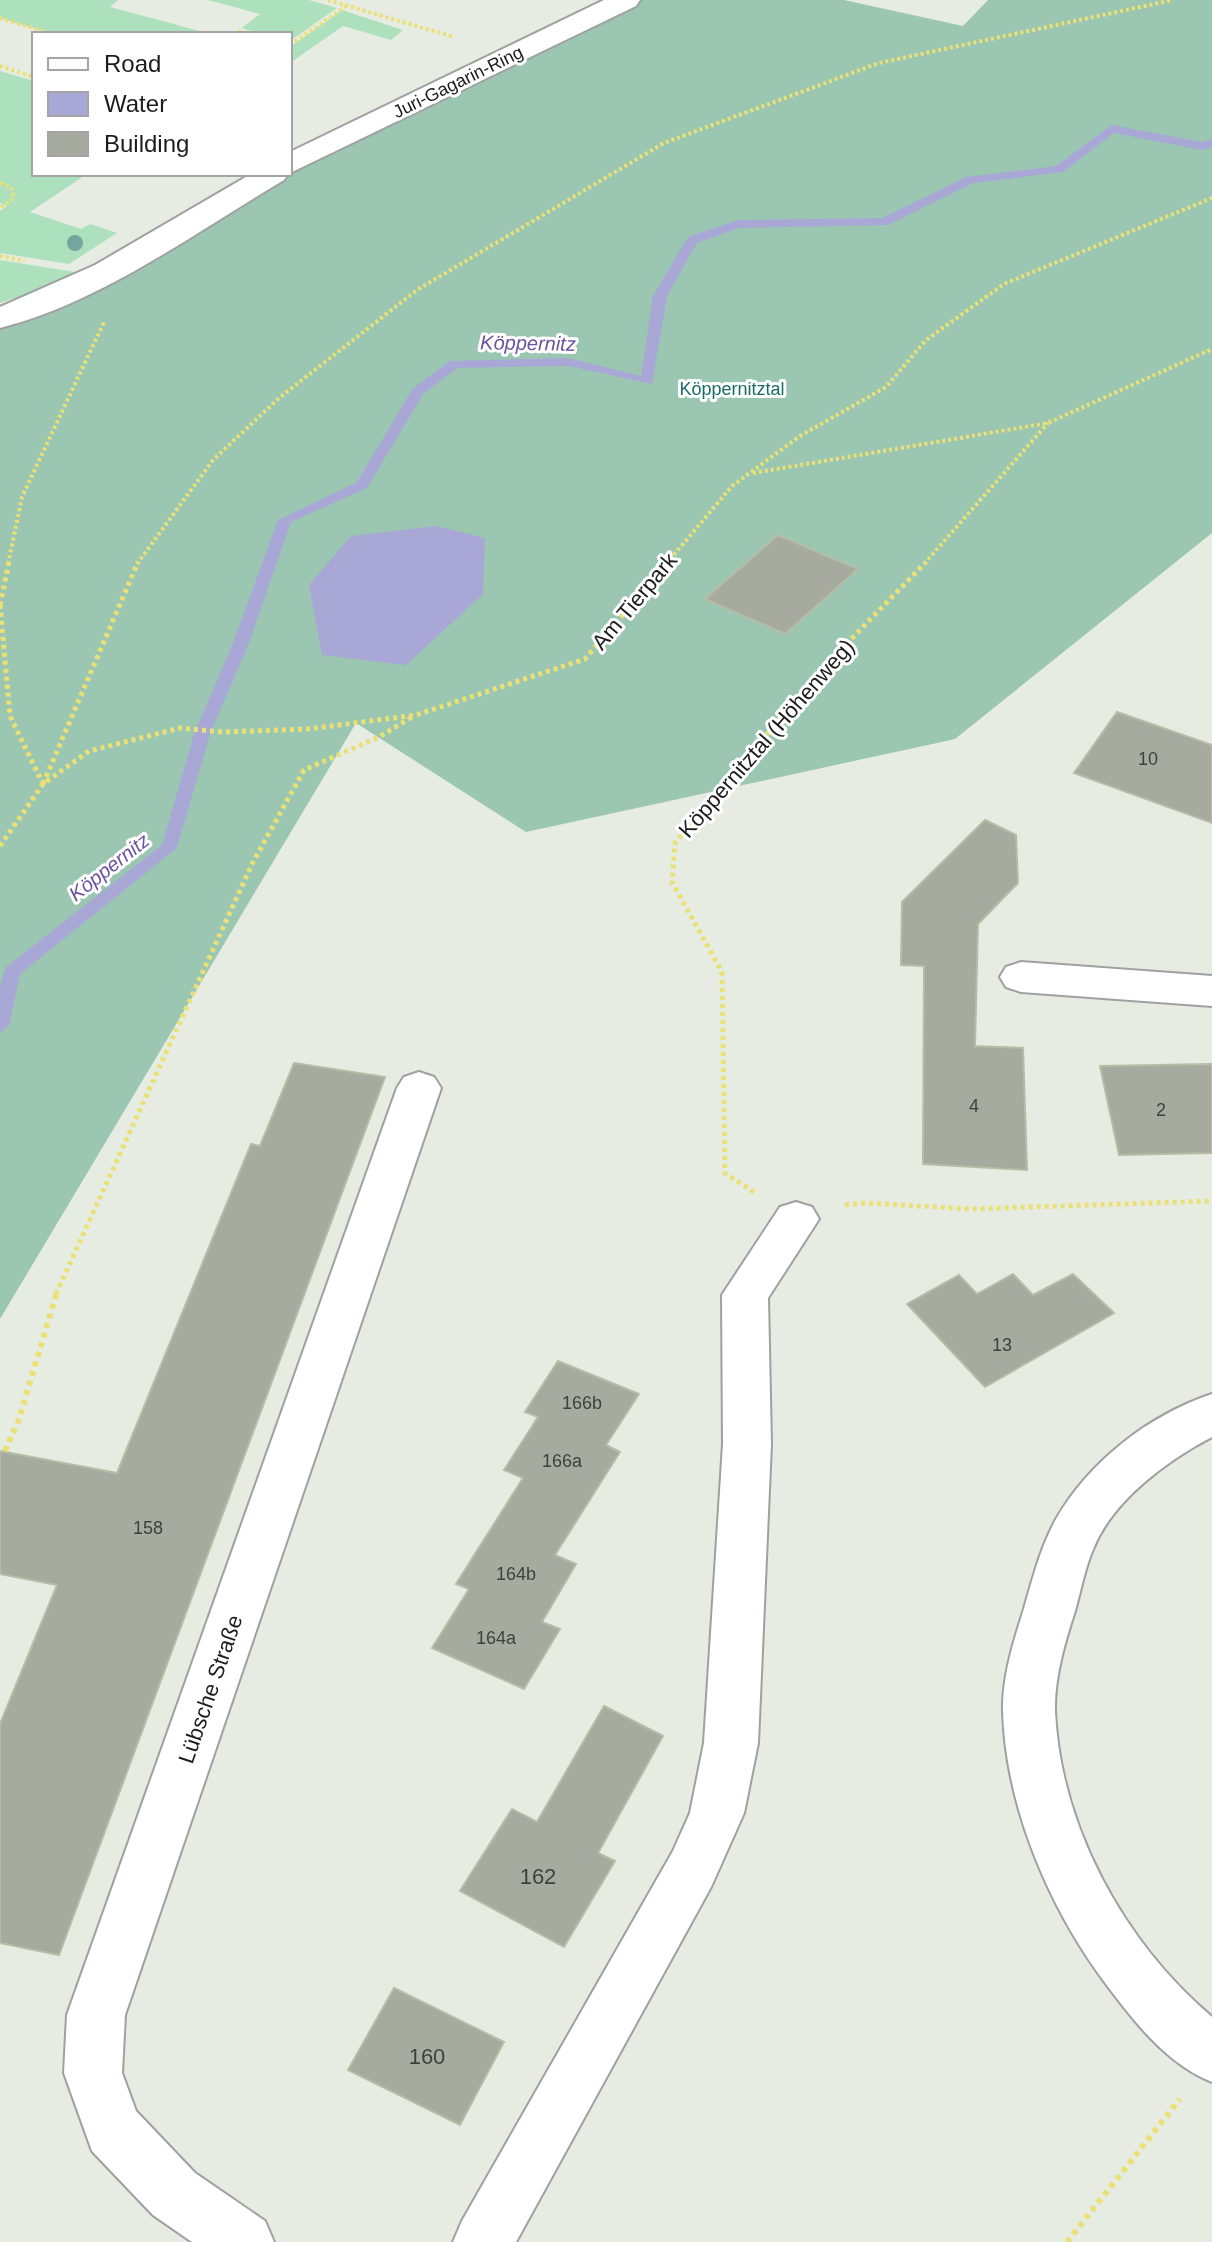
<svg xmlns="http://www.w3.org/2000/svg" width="1212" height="2242" font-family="Helvetica,sans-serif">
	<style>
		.grass { fill: #ade1be }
		.forest { fill: #9bc7b2 }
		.water { fill: #a9a7d5 }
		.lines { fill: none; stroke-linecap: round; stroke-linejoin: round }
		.stream { fill: #a9a7d5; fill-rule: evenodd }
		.building { fill: #a7aa9e; stroke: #b6bca6; stroke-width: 2 }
		.minor-casing { stroke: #a0a0a0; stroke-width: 4 }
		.path-far2 { stroke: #eae075; stroke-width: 4; stroke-dasharray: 3 3; stroke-linecap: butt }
		.path-far1 { stroke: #eae075; stroke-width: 5; stroke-dasharray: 4 4; stroke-linecap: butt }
		.path { stroke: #eae075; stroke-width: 6; stroke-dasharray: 5 5; stroke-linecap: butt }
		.minor { fill: #fff; fill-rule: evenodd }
		.tree { fill: #75a69d }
		.labels { text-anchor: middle; stroke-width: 6; stroke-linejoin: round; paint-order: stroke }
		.far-street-label { font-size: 18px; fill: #1c1c1c; stroke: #fff }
		.far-park-label { font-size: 18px; fill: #176d64; stroke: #fff }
		.number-label { font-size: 18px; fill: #3f403c }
		.far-water-label { font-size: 20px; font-style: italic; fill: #6c53a0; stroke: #fff }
		.street-label { font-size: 22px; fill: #1c1c1c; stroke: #fff }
		.near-number-label { font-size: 22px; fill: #3f403c }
	</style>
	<rect width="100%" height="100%" fill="#e7ece2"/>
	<!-- grass -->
	<g class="grass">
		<path d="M0,0H118L110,7L211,34H52L0,18Z"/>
		<path d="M208,0H309L337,8L290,41V34H260L242,28L260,14Z"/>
		<path d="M342,10L403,30L391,40L343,26L290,63V47Z"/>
		<path d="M0,71L34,81V174H87L30,212L81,229L90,224L117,233L69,264L0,253V211L7,206L0,203Z"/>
		<path d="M0,260L81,273L52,286L0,303Z"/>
	</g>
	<!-- forest -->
	<path class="forest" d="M640,0H844L963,26L988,0H1212V533L955,739L937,743L526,832L356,723L0,1319V315Z"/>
	<!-- water -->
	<path class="water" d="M436,526L485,538L483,594L406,665L322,655L309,585L351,536Z"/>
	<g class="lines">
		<!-- stream -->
		<path class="stream" d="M1112,125L1201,142L1212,139V147L1201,150L1114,133L1063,172L973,183L888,225L739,228L697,243L667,296L652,384L568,366L458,368L423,394L367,488L291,522L249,643L210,734L177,848L20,974L9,1026L0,1032V987L6,967L162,845L194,734L233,643L278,520L357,482L413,388L450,361L568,358L641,376L653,296L688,237L738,220L882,218L966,177L1056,166Z"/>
	</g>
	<!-- building -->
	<g class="building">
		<path d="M778,535L858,569L785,634L705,599Z"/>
		<path d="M1117,712L1212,745V823L1074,773Z"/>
		<path d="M985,820L1016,835L1018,883L978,924L975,1046L1023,1048L1027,1170L923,1164L924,966L901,965L902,902Z"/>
		<path d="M294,1063L385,1077L59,1955L0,1943V1724L57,1585L0,1574V1451L117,1473L251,1144L260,1146Z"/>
		<path d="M1212,1064V1153L1119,1155L1100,1066Z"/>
		<path d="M1013,1274L1033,1295L1073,1274L1114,1313L985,1387L907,1304L959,1275L977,1294Z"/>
		<path d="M558,1361L639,1394L606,1445L620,1452L555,1555L576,1564L542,1622L560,1629L524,1689L432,1648L469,1589L456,1584L523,1478L504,1470L538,1417L525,1412Z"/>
		<path d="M604,1706L663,1736L598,1853L615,1861L564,1947L460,1891L512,1809L537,1822Z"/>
		<path d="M394,1988L504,2042L460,2125L348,2070Z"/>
	</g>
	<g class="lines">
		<defs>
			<g id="minor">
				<path d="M604,0H640L636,6L290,173V152Z"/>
				<path d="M251,174H288L284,180C194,233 102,302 0,328V307L95,265Z"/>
				<path d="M1021,962L1212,976V1006L1021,992L1006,987L1000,977L1006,967Z"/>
				<path d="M419,1072L434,1077L441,1088L125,2015L122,2073L136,2111L195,2173L265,2221L274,2242H192L153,2215L92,2151L64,2073L67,2015L397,1088L404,1077Z"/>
				<path d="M796,1202L812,1207L819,1219L768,1298L771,1444L758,1743L744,1813L711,1887L516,2242H453L462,2221L673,1851L690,1813L704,1743L723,1444L722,1295L780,1207Z"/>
				<path d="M1212,1394V1437C1168,1460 1114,1499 1094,1547C1085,1567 1081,1590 1075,1611C1065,1642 1054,1678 1055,1712C1061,1828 1124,1942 1212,2017V2082C1166,2064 1132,2019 1103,1980C1048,1905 1006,1806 1003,1712C1002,1679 1013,1643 1023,1612C1032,1581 1040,1549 1055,1521C1088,1462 1149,1415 1212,1394Z"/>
			</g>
		</defs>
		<!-- minor casing -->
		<use href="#minor" class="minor-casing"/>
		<!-- path-far2 -->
		<g class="path-far2">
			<path d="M328,0L454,37"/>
			<path d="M0,18L52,34"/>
			<path d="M238,31L249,34"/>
			<path d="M290,45L346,6"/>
			<path d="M0,66L34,77"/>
			<path d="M0,183L11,187L14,198L0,208"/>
			<path d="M0,256L25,261"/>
			<path d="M753,473L1048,423L1212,349"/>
			<path d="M8,564L22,497L104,322"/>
			<path d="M137,564L213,460L279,398L417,290L664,143L879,63L1173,0"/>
			<path d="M666,564L732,486L800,436L886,387L926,340L1004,284L1212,198"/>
			<path d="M924,564L1048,423"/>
		</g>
		<!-- path-far1 -->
		<g class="path-far1">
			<path d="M0,605L9,562"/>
			<path d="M0,605L10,716L43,784"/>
			<path d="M43,784L138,562"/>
			<path d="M0,846L43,784L89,751L180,728L222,732L308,729L416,715L585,659L668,562"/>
			<path d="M754,1192L725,1173L722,972L672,882L675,843L822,669L926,562"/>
			<path d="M845,1205L866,1203L971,1209L1212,1201"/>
			<path d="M56,1294L252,864L304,770L379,737L412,717"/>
		</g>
		<!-- path -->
		<g class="path">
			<path d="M5,1451L19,1419L57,1292"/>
			<path d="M1067,2242L1180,2099"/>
		</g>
		<!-- minor -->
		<use href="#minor" class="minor"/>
	</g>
	<!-- trees -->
	<circle class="tree" cx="75" cy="243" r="8"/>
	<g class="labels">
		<!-- far-street labels -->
		<g class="far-street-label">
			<text transform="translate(458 82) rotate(-26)" y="6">Juri-Gagarin-Ring</text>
		</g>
		<!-- far-park labels -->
		<g class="far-park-label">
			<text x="732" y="395">Köppernitztal</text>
		</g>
		<!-- number labels -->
		<g class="number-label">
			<text x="1148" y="765">10</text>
			<text x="974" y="1112">4</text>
			<text x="1161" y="1116">2</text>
			<text x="1002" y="1351">13</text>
			<text x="582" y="1409">166b</text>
			<text x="562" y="1467">166a</text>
			<text x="148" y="1534">158</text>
			<text x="516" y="1580">164b</text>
			<text x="496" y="1644">164a</text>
		</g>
		<!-- far-water labels -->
		<g class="far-water-label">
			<text transform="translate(528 343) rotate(1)" y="7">Köppernitz</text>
			<text transform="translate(109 867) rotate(-38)" y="7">Köppernitz</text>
		</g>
		<!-- street labels -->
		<g class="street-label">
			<text transform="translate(634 601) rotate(-50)" y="8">Am Tierpark</text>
			<text transform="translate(766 738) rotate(-49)" y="8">Köppernitztal (Höhenweg)</text>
			<text transform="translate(210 1689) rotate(-71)" y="8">Lübsche Straße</text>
		</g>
		<!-- near-number labels -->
		<g class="near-number-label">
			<text x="538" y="1884">162</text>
			<text x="427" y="2064">160</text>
		</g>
	</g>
	<!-- legend -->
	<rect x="32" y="32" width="260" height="144" fill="#ffffff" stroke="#a4a4a4" stroke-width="2"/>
	<rect x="48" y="58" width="40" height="12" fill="#ffffff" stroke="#a4a4a4" stroke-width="2"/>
	<text x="104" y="72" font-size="24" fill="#1c1c1c">Road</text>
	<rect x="48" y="92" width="40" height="24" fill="#a9a7d5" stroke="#a4a4a4" stroke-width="2"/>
	<text x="104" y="112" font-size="24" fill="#1c1c1c">Water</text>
	<rect x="48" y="132" width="40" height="24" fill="#a7aa9e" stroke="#a4a4a4" stroke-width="2"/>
	<text x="104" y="152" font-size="24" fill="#1c1c1c">Building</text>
</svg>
